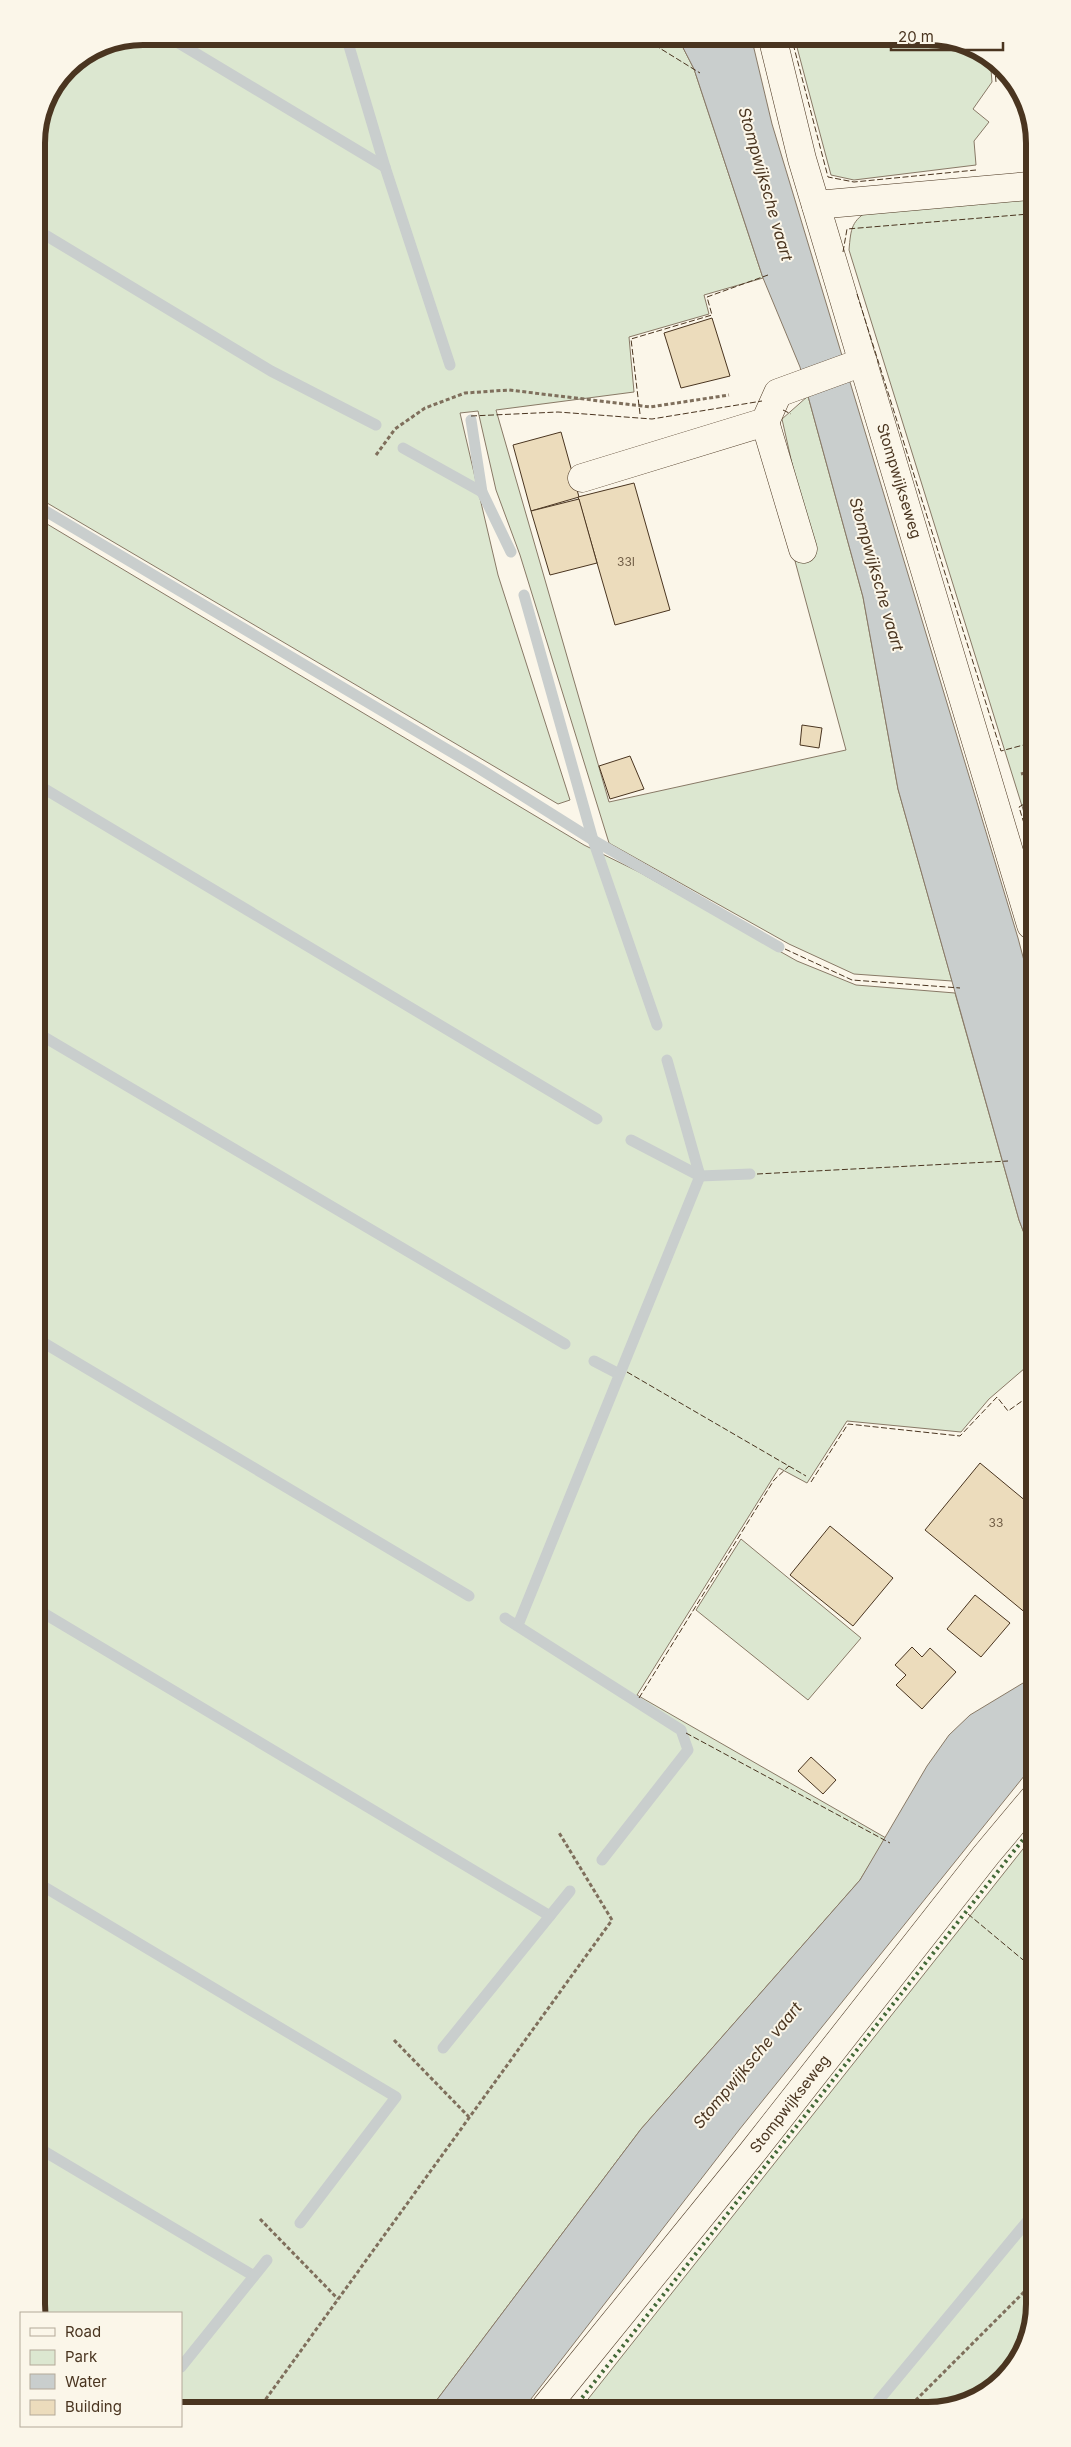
<svg xmlns="http://www.w3.org/2000/svg" width="1071" height="2447" font-family="Inter,sans-serif">
	<style>
		.green { fill: #dce7d0; stroke: #887966 }
		.water { fill: #c9cecd; stroke: #887966 }
		.lines { fill: none; stroke-linecap: round; stroke-linejoin: round }
		.stream { stroke: #c9cecd; stroke-width: 11 }
		.building { fill: #ecdcbc; stroke: #4a3520 }
		.minor-casing { stroke: #4a3520; stroke-width: 29 }
		.path { stroke: #7f6f5c; stroke-width: 3; stroke-dasharray: 4 2.5; stroke-linecap: butt }
		.minor { stroke: #fbf6e9; stroke-width: 28 }
		.hedge { stroke: #436837; stroke-width: 4; stroke-dasharray: 2.5 4; stroke-linecap: butt }
		.fence { stroke: #4a3520; stroke-width: 1; stroke-dasharray: 6 2.5; stroke-linecap: butt }
		.labels { text-anchor: middle; stroke-width: 4; stroke-linejoin: round; paint-order: stroke }
		.number-label { font-size: 12px; fill: #725f47 }
		.street-label { font-size: 15px; fill: #4a3520; stroke: #fbf6e9 }
		.water-label { font-size: 16px; font-style: italic; fill: #4a3520; stroke: #fbf6e9 }
		.rim { fill: none; stroke: #4a3520; stroke-width: 6 }
	</style>
	<rect width="100%" height="100%" fill="#fbf6e9"/>
	<!-- green -->
	<g class="green">
		<path d="M143,36H677L694,69L763,278L704,295L709,314L629,337L634,392L496,410L609,802L846,750L795,561L812,553L782,419L808,396L863,597L898,789L952,981L854,974L789,944L609,843L520,555L496,490L478,411L460,413L498,575L570,800L558,804L37,497L36,136L47,96L68,67L102,44Z"/>
		<path d="M794,36L935,37L990,57L992,82L973,109L989,122L974,141L976,165L854,180L831,175Z"/>
		<path d="M1029,194L1031,835L849,250C851,228 851,221 871,209Z"/>
		<path d="M37,518L584,845L639,872L797,961L856,985L955,993L1019,1220L1032,1254V1362L989,1399L961,1432L847,1421L807,1483L779,1468L637,1695L886,1838L860,1880L641,2129L430,2409L181,2410V2313H42Z"/>
		<path d="M741,1539L861,1638L808,1700L696,1610Z"/>
		<path d="M1034,1835L1035,2304L1017,2363L963,2405L581,2408Z"/>
	</g>
	<!-- water -->
	<g class="water">
		<path d="M677,36H751L772,124L1018,938L1031,987L1032,1254L1019,1220L898,789L863,597L808,396L800,367L763,278L694,69Z"/>
		<path d="M1033,1677V1765L739,2130L524,2408L430,2409L641,2129L860,1880L927,1766L949,1735L970,1715Z"/>
	</g>
	<g class="lines">
		<!-- stream -->
		<g class="stream">
			<path d="M167,36L385,167"/>
			<path d="M346,36L385,167L450,365"/>
			<path d="M37,230L271,371L376,425"/>
			<path d="M471,420L482,492L511,552"/>
			<path d="M403,448L482,492"/>
			<path d="M37,506L480,769L593,840L779,947"/>
			<path d="M524,595L593,840L657,1025"/>
			<path d="M38,785L597,1119"/>
			<path d="M39,1034L565,1344"/>
			<path d="M631,1140L700,1176L750,1174"/>
			<path d="M39,1340L469,1596"/>
			<path d="M594,1361L619,1374"/>
			<path d="M40,1611L550,1916"/>
			<path d="M505,1618L681,1730L688,1750L602,1860"/>
			<path d="M518,1625L700,1176L667,1060"/>
			<path d="M41,1885L396,2097L300,2223"/>
			<path d="M443,2048L570,1891"/>
			<path d="M42,2150L254,2276"/>
			<path d="M181,2367L267,2260"/>
			<path d="M874,2406L1035,2212"/>
		</g>
	</g>
	<!-- building -->
	<g class="building">
		<path d="M712,318L730,376L681,388L664,333Z"/>
		<path d="M561,432L579,497L531,511L513,445Z"/>
		<path d="M634,483L670,610L615,625L578,497Z"/>
		<path d="M579,499L597,563L550,575L531,511Z"/>
		<path d="M802,725L822,728L819,748L800,745Z"/>
		<path d="M630,756L644,789L610,799L599,766Z"/>
		<path d="M980,1463L1033,1507V1619L925,1530Z"/>
		<path d="M830,1526L893,1578L853,1626L790,1575Z"/>
		<path d="M975,1595L1010,1623L981,1657L947,1629Z"/>
		<path d="M912,1647L922,1657L930,1648L956,1672L922,1709L896,1685L906,1675L895,1665Z"/>
		<path d="M811,1757L836,1780L823,1794L798,1771Z"/>
	</g>
	<g class="lines">
		<defs>
			<g id="minor">
				<path d="M772,36L802,159L1031,925"/>
				<path d="M816,205L1029,186"/>
				<path d="M765,422L803,549"/>
				<path d="M582,478L765,422L778,393L863,362"/>
				<path d="M545,2408L751,2154L986,1855L1033,1799"/>
			</g>
		</defs>
		<!-- minor casing -->
		<use href="#minor" class="minor-casing"/>
		<!-- path -->
		<g class="path">
			<path d="M376,455L395,429L425,408L465,393L509,390L650,407L729,395"/>
			<path d="M1021,774L1031,771"/>
			<path d="M394,2040L469,2117"/>
			<path d="M260,2219L338,2299"/>
			<path d="M911,2405L1035,2281"/>
			<path d="M258,2410L612,1920L558,1831"/>
		</g>
		<!-- minor -->
		<use href="#minor" class="minor"/>
		<!-- hedge -->
		<path class="hedge" d="M574,2408L1029,1832"/>
		<!-- fence -->
		<g class="fence">
			<path d="M640,36L700,73"/>
			<path d="M791,36L828,177L854,182L976,170"/>
			<path d="M994,59L996,82"/>
			<path d="M843,252L847,229L1029,214"/>
			<path d="M857,294L1001,751L1031,743"/>
			<path d="M783,410L791,414"/>
			<path d="M640,414L631,339L712,315L707,297L768,275"/>
			<path d="M471,416L558,412L652,419L762,401"/>
			<path d="M1031,800L1019,807L1031,846"/>
			<path d="M785,949L852,980L960,988"/>
			<path d="M757,1174L1008,1161"/>
			<path d="M627,1372L806,1476"/>
			<path d="M811,1482L848,1424L960,1436L997,1397L1008,1411L1032,1394"/>
			<path d="M639,1698L774,1480L789,1466"/>
			<path d="M686,1733L890,1843"/>
			<path d="M968,1914L1034,1969"/>
		</g>
	</g>
	<g class="labels">
		<!-- number labels -->
		<g class="number-label">
			<text x="626" y="566">33I</text>
			<text x="996" y="1527">33</text>
		</g>
		<!-- street labels -->
		<g class="street-label">
			<text transform="translate(899 481) rotate(73)" y="5">Stompwijkseweg</text>
			<text transform="translate(790 2104) rotate(-52)" y="5">Stompwijkseweg</text>
		</g>
		<!-- water labels -->
		<g class="water-label">
			<text transform="translate(766 184) rotate(74)" y="6">Stompwijksche vaart</text>
			<text transform="translate(877 574) rotate(74)" y="6">Stompwijksche vaart</text>
			<text transform="translate(747 2065) rotate(-50)" y="6">Stompwijksche vaart</text>
		</g>
	</g>
	<!-- crop -->
	<path d="M0 0H1071V2447H0ZM143 45H928A98 98 0 0 1 1026 143V2304A98 98 0 0 1 928 2402H143A98 98 0 0 1 45 2304V143A98 98 0 0 1 143 45Z" fill="#fbf6e9" fill-rule="evenodd"/>
	<path class="rim" d="M143 45H928A98 98 0 0 1 1026 143V2304A98 98 0 0 1 928 2402H143A98 98 0 0 1 45 2304V143A98 98 0 0 1 143 45Z"/>
	<!-- legend -->
	<rect x="20" y="2312" width="162" height="115" fill="#fbf6e9" stroke="#b4a999"/>
	<rect x="30" y="2328" width="25" height="8" fill="#fbf6e9" stroke="#b4a999"/>
	<text x="65" y="2337" font-size="15" fill="#4a3520">Road</text>
	<rect x="30" y="2350" width="25" height="15" fill="#dce7d0" stroke="#b4a999"/>
	<text x="65" y="2362" font-size="15" fill="#4a3520">Park</text>
	<rect x="30" y="2374" width="25" height="15" fill="#c9cecd" stroke="#b4a999"/>
	<text x="65" y="2387" font-size="15" fill="#4a3520">Water</text>
	<rect x="30" y="2400" width="25" height="15" fill="#ecdcbc" stroke="#b4a999"/>
	<text x="65" y="2412" font-size="15" fill="#4a3520">Building</text>
	<!-- scale -->
	<path d="M891 42v8h112v-8" fill="none" stroke="#4a3520" stroke-width="2.5"/>
	<text x="898" y="42" font-size="15" fill="#4a3520" stroke="#fbf6e9" stroke-width="4" paint-order="stroke">20 m</text>
</svg>
